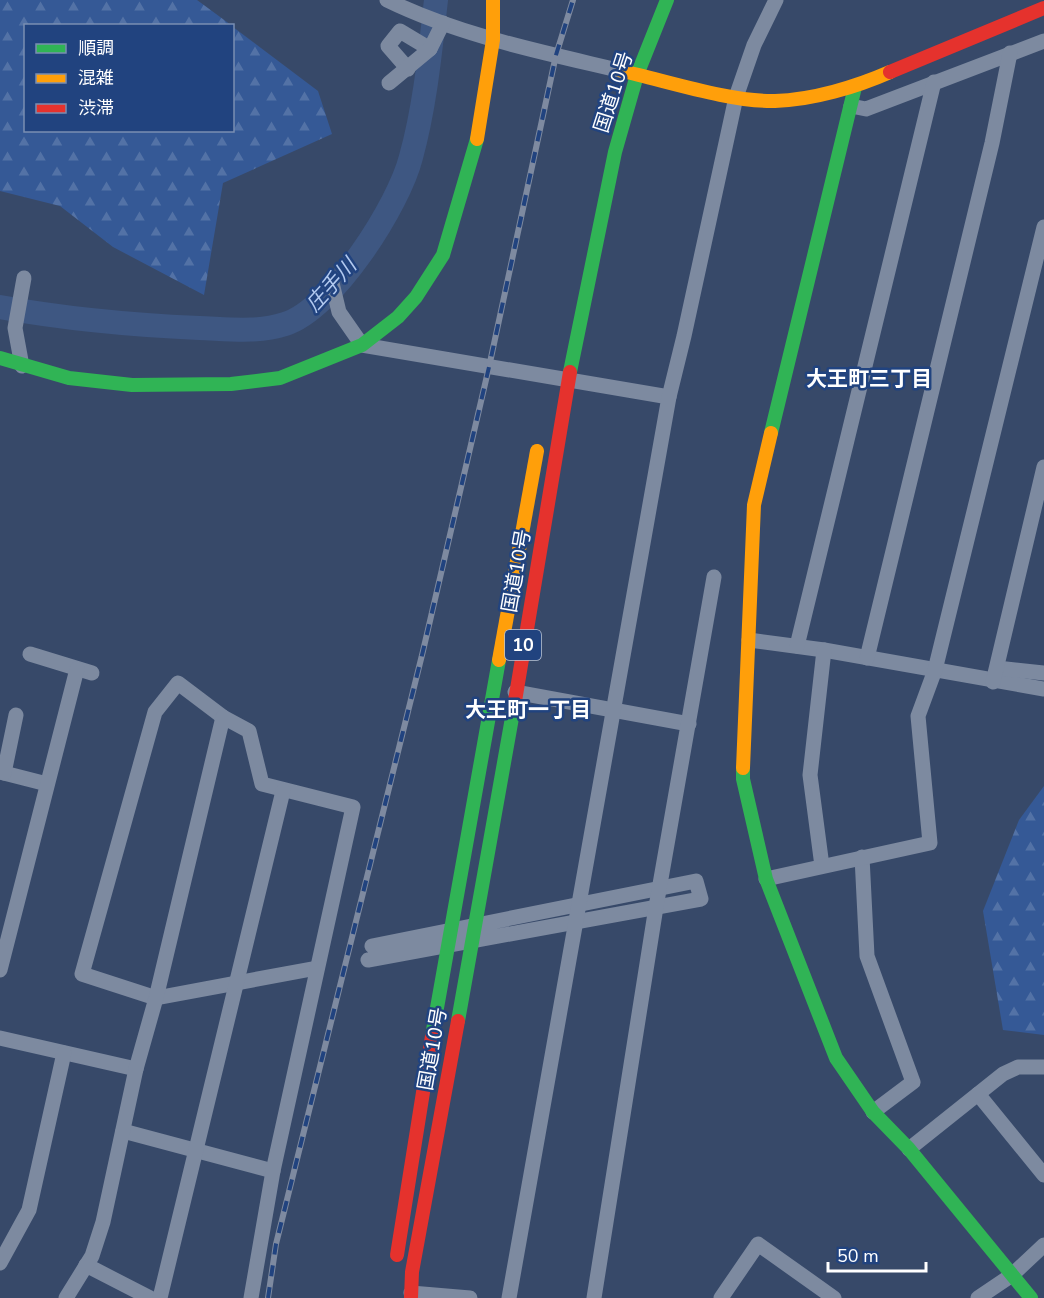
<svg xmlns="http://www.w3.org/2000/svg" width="1044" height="1298" font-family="'Nunito Sans','Noto Sans JP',sans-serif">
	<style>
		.forest { fill: url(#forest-firs) }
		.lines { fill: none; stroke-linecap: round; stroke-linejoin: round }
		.river { stroke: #3e5782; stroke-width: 24 }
		.street { stroke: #7d8aa0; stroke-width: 15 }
		.fast { stroke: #30b455; stroke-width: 14 }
		.slow { stroke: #ff9f0a; stroke-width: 14 }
		.jam { stroke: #e5322d; stroke-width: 14 }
		.rail-casing { stroke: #7e8aa0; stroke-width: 6 }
		.rail { stroke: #21437f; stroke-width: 4; stroke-dasharray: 11; stroke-linecap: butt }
		.labels { text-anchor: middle; stroke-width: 5; stroke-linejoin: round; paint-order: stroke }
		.shield { fill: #21437f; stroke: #bcc7d9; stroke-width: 1.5 }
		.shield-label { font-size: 18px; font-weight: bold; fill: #fff }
		.street-label { font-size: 20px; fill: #fff; stroke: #21437f }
		.water-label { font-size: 21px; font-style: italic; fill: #b2c9ef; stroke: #21437f }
		.neighbourhood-label { font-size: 21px; font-weight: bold; fill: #fff; stroke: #21437f }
	</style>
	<defs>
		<pattern id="forest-firs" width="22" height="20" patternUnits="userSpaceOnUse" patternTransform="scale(1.5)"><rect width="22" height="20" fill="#355996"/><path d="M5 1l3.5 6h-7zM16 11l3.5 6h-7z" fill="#5372a6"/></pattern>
	</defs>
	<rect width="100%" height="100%" fill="#374969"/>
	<!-- forest -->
	<g class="forest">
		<path d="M0,0H197L231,25L26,26V130H232L233,27L318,91L332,134L223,183L204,295L113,247L60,206L0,191Z"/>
		<path d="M1044,786V1035L1003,1030L983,911L1019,820Z"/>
	</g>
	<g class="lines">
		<!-- river -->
		<path class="river" d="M0,307C66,319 133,325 199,328C228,329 257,333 285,324C333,309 399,205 411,157C425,106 430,53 436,0"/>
		<!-- street -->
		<g class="street">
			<path d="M387,0C461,36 542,52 622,71"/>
			<path d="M408,69L388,46L400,31L430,49"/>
			<path d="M389,83L430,49L443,23"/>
			<path d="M851,106L866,109L1044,41"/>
			<path d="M332,283L339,312L362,345L669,397"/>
			<path d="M22,366L15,328L24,278"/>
			<path d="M749,640L824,650L1044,689"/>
			<path d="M797,646L934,82"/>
			<path d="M30,654L92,673"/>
			<path d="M867,658L992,143L1010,53"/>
			<path d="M997,668L1044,673"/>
			<path d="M993,682L1044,467"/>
			<path d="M515,692L689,724"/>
			<path d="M223,717L178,683L155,712L82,974L156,998L317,968"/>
			<path d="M0,772L47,784"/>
			<path d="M4,773L16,715"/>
			<path d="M862,857L867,956L913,1082L873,1112"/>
			<path d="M822,866L810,775L824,650"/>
			<path d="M766,879L930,843L918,716L935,670L1044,227"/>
			<path d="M368,960L701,899L696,881L372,946"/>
			<path d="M0,970L77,669"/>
			<path d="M0,1038L136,1069"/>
			<path d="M978,1094L1044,1175"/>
			<path d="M123,1131L273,1171"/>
			<path d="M909,1149L1003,1074L1018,1067H1044"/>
			<path d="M0,1263L29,1210L64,1053"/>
			<path d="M86,1265L150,1298"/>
			<path d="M411,1293L470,1298"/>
			<path d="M66,1298L92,1256L103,1222L136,1069L156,998L223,717L249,731L262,784L353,807L273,1171L251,1298"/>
			<path d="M160,1298L283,791"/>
			<path d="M509,1298L669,397L684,336L736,97L754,45L776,0"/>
			<path d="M594,1298L656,907L714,577"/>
			<path d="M721,1298L758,1244L834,1298"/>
			<path d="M978,1298L1012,1275L1044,1245"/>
		</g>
		<!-- fast -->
		<g class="fast">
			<path d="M0,358L69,378L132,385L231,384L280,378L362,345L398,317L416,297L443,255L477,139"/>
			<path d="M570,372L615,152L637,75L667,0"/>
			<path d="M771,433L855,87"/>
			<path d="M743,768V779L766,879L836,1058L873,1112L909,1149L1031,1298"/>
			<path d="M458,1021L515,701"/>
			<path d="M432,1036L499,660"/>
		</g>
		<!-- slow -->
		<g class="slow">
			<path d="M622,71C667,81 730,102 775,101C812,100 856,87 890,72"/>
			<path d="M477,139L493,40V0"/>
			<path d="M499,660L537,451"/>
			<path d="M743,768L754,505L771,433"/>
		</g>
		<!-- jam -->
		<g class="jam">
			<path d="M890,72L1044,8"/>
			<path d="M515,701L570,372"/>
			<path d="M397,1255L432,1036"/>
			<path d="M411,1298L412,1272L458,1021"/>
		</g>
		<defs>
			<path id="rail" d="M268,1298L276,1244L423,651L489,367L556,55L573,0"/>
		</defs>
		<!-- rail casing -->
		<use href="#rail" class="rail-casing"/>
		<!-- rail -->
		<use href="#rail" class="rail"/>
	</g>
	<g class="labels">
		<!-- shield labels -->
		<rect class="shield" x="505" y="630" width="36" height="30" rx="4.5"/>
		<g class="shield-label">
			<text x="523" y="651">10</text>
		</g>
		<!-- street labels -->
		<g class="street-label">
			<text transform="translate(613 92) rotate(-72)" y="7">国道10号</text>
			<text transform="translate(516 571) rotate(-80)" y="7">国道10号</text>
			<text transform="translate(432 1049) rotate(-80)" y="7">国道10号</text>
		</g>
		<!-- water labels -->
		<g class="water-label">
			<text transform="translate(331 285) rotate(-48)" y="7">庄手川</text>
		</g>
		<!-- neighbourhood labels -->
		<g class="neighbourhood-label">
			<text x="869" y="386">大王町三丁目</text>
			<text x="528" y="717">大王町一丁目</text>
		</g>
	</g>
	<!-- legend -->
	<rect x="24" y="24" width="210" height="108" fill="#21437f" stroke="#7a8eb2" stroke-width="1.5"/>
	<rect x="36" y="44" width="30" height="9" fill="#30b455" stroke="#7a8eb2" stroke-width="1.5"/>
	<text x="78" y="54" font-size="18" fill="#ffffff">順調</text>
	<rect x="36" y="74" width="30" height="9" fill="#ff9f0a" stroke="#7a8eb2" stroke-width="1.5"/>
	<text x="78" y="84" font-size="18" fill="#ffffff">混雑</text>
	<rect x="36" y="104" width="30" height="9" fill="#e5322d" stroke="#7a8eb2" stroke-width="1.5"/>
	<text x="78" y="114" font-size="18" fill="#ffffff">渋滞</text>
	<!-- scale -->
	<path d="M828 1262v9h98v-9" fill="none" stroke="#ffffff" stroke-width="3"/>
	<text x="837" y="1262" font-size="18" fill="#ffffff" stroke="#21437f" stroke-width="4.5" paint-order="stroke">50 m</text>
</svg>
